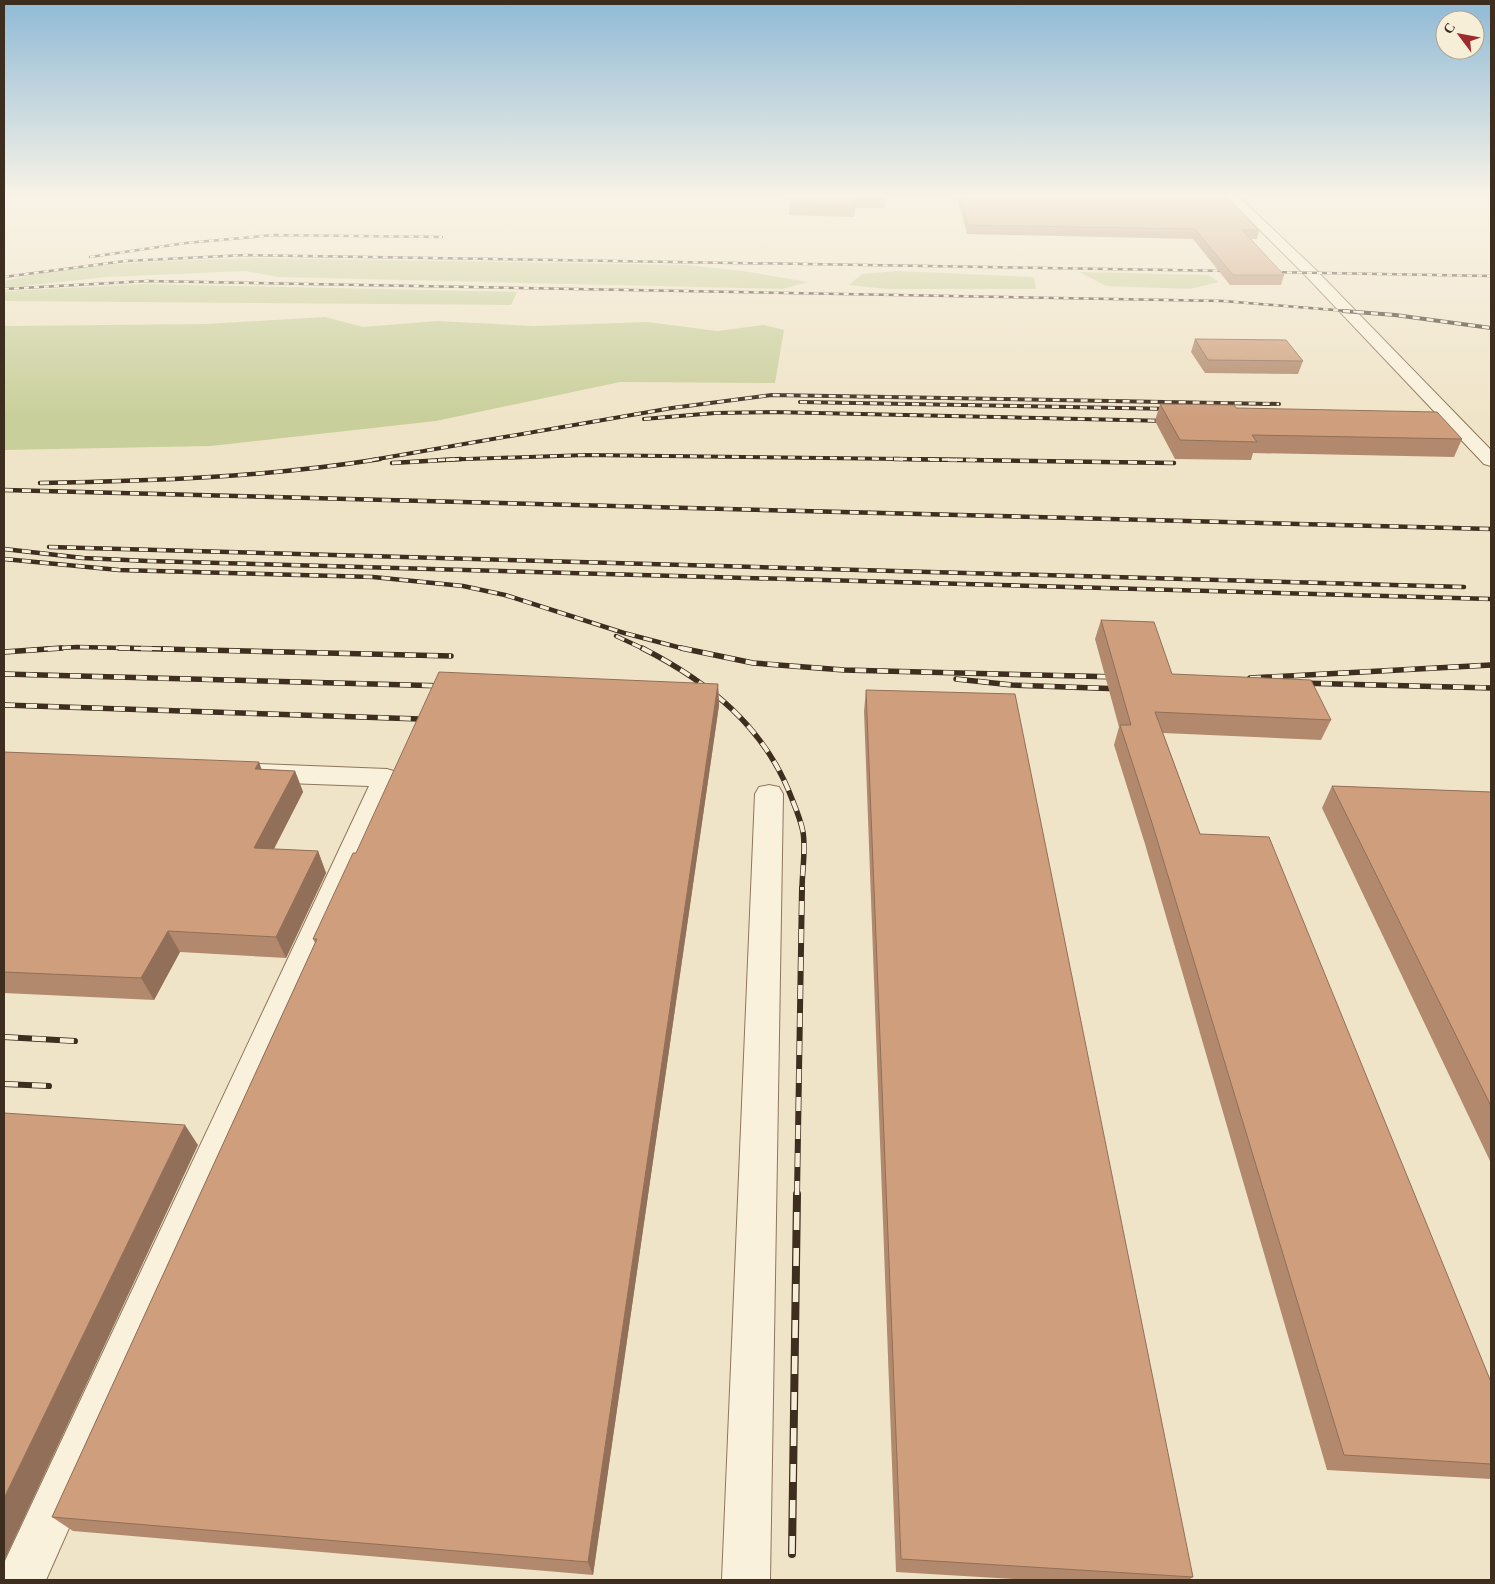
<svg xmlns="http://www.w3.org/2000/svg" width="1495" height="1584" font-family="'Times New Roman',serif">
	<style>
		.green { fill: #c9cf9b }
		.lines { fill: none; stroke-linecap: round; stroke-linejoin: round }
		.minor-casing { stroke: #8d765c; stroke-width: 2 }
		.minor { fill: #faf1dc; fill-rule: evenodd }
		.rail-far5-casing { stroke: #3d2e20; stroke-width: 2.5 }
		.rail-far4-casing { stroke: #3d2e20; stroke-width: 4 }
		.rail-far3-casing { stroke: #3d2e20; stroke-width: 4.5 }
		.rail-far2-casing { stroke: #3d2e20; stroke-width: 5.5 }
		.rail-far1-casing { stroke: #3d2e20; stroke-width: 6 }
		.rail-casing { stroke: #3d2e20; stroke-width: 8 }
		.rail-far5 { stroke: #f7eed8; stroke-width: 2; stroke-dasharray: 5; stroke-linecap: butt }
		.rail-far4 { stroke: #f7eed8; stroke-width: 2.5; stroke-dasharray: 7; stroke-linecap: butt }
		.rail-far3 { stroke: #f7eed8; stroke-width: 3; stroke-dasharray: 9; stroke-linecap: butt }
		.rail-far2 { stroke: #f7eed8; stroke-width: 4; stroke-dasharray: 11; stroke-linecap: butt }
		.rail-far1 { stroke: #f7eed8; stroke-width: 4.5; stroke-dasharray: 14; stroke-linecap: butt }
		.rail { stroke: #f7eed8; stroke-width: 5.5; stroke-dasharray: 18; stroke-linecap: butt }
		.wall { fill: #b2896c }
		.shaded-wall { fill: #916f58 }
		.building { fill: #cf9f7d; stroke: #916f58 }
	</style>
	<rect width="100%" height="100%" fill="#f0e4c8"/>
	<!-- green -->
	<g class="green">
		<path d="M256,258L688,265L743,271L808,282L782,289L278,277L246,271L106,277L4,288V281C85,261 172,261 256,258Z"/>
		<path d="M897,271L1034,277L1036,289H887L849,285L862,274Z"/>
		<path d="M1079,272L1208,275L1219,282L1190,289L1106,286Z"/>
		<path d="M144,284L517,292L511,305L4,301V292L9,291Z"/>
		<path d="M325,317L363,327L437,321L533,326L647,322L717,331L764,325L784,330L775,383L620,382L436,421L211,446L4,450V326L206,324Z"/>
	</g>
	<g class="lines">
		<defs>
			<g id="minor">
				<path d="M4,195H11L4,198Z"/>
				<path d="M1225,195H1237L1316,270L1491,450V466L1484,464L1306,276Z"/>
				<path d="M259,764L387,769L397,772L401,778L46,1580H4V1563L369,786L259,782L249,779L246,773L249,767Z"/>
				<path d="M769,785L779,787L783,794L770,1580H722L755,794L759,787Z"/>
			</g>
		</defs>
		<!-- minor casing -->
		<use href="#minor" class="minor-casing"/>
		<!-- minor -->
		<use href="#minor" class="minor"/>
		<defs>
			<g id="rail-far5">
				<path d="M90,257L186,243L274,235L442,237"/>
				<path d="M1267,272L1491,276"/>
				<path d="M4,277L125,261L246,255L1232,271"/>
				<path d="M4,289L147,281L1223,301L1359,312"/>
			</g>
			<g id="rail-far4">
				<path d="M1343,311L1395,315L1491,328"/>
				<path d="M800,402L1173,409"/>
				<path d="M644,419L715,413L772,412L1168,421"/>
				<path d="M372,460L672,408L772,395L1279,404"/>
				<path d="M438,460L586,455L985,460"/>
			</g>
			<g id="rail-far3">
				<path d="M894,459L1174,463"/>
				<path d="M392,463L461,459"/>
				<path d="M40,483C153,481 268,477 380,459"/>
				<path d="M4,490L1491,529"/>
				<path d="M49,547L1464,587"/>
				<path d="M4,549L83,558L148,561L1491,599"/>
				<path d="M4,559L119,570L373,577L463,586L505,595L624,633L685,649"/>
				<path d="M616,636L644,649"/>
				<path d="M44,649L77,647L171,649"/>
			</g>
			<g id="rail-far2">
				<path d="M119,648L451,656"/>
				<path d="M642,648C709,682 765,727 792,799C796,809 801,821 803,832C806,850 802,871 802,890"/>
				<path d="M681,648L753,663L844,670L1119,677"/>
				<path d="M4,652L62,648"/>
				<path d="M4,674L446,686"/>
				<path d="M1250,678L1491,665"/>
				<path d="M956,679L1012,685L1123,689"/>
				<path d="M1299,683L1491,688"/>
				<path d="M4,705L420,719"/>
			</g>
			<g id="rail-far1">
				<path d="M4,1037L75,1041"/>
				<path d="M4,1084L49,1086"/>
				<path d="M797,1195L802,888"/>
			</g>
			<path id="rail" d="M792,1554L797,1194"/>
		</defs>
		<!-- rail-far5 casing -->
		<use href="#rail-far5" class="rail-far5-casing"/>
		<!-- rail-far4 casing -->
		<use href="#rail-far4" class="rail-far4-casing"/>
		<!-- rail-far3 casing -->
		<use href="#rail-far3" class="rail-far3-casing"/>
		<!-- rail-far2 casing -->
		<use href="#rail-far2" class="rail-far2-casing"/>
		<!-- rail-far1 casing -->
		<use href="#rail-far1" class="rail-far1-casing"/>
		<!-- rail casing -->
		<use href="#rail" class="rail-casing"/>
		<!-- rail-far5 -->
		<use href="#rail-far5" class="rail-far5"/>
		<!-- rail-far4 -->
		<use href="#rail-far4" class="rail-far4"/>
		<!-- rail-far3 -->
		<use href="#rail-far3" class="rail-far3"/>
		<!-- rail-far2 -->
		<use href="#rail-far2" class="rail-far2"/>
		<!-- rail-far1 -->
		<use href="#rail-far1" class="rail-far1"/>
		<!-- rail -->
		<use href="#rail" class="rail"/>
	</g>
	<!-- wall -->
	<g class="wall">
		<path d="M791,195L886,198L885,208H855L854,217L789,215Z"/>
		<path d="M957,195H1225V196L1259,230L1257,239H1251L1284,275L1281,285H1230L1193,239L967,234Z"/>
		<path d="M1195,339L1303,361L1298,374L1205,373L1191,352Z"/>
		<path d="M1160,404L1236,408L1462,439L1454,457L1253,453L1251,460L1175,459L1155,421Z"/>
		<path d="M1101,620L1172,674L1331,720L1321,740L1163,733L1200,834L1491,1382V1479L1327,1470L1145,844L1114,745L1119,727L1095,639Z"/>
		<path d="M718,684L719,705L593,1575L73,1531L52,1517L315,943L313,939L356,853Z"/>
		<path d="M866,690L1193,1577L1189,1580H1032L896,1572L864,711Z"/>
		<path d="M4,752L262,769L295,771L303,792L274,849L318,851L326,873L286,958L180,952L154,1000L4,993Z"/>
		<path d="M1332,786L1491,792V1163L1322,808Z"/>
	</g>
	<!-- shaded-wall -->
	<g class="shaded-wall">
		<path d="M718,684L719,705L593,1575L588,1562Z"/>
		<path d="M259,762L267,784L255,769Z"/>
		<path d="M295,771L303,792L263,870L254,848Z"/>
		<path d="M318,851L326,873L286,958L276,937Z"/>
		<path d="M168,931L180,952L154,1000L141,978Z"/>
		<path d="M185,1125L198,1145L4,1561V1498Z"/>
	</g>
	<!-- building -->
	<g class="building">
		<path d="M791,195H885L886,198L854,197L855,206L790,205Z"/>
		<path d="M960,195H1224L1259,230H1242L1284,275H1233L1195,229L968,225Z"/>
		<path d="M1195,339L1286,340L1303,361L1208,360Z"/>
		<path d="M1160,404L1234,405L1236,408L1437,412L1462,439L1252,435L1257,442L1180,440Z"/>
		<path d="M1101,620L1154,622L1172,674L1311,680L1331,720L1155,712L1200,834L1269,837L1491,1382V1464L1344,1455L1152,823L1120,725H1131Z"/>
		<path d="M439,672L718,684L588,1562L52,1517L317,939H313L353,853H356Z"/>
		<path d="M866,690L1015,694L1193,1577L901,1559Z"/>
		<path d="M4,752L259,762L255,769L295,771L254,848L318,851L276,937L168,931L141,978L4,972Z"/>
		<path d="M1332,786L1491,792V1106Z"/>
		<path d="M4,1113L185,1125L4,1498Z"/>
	</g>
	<!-- sky -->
	<linearGradient id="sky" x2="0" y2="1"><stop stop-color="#8fbad6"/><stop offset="0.47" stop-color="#f8f3e6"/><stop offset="1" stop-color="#f8f3e6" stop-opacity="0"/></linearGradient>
	<rect width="1495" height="417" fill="url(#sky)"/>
	<!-- border -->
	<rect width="1495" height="1584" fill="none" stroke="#3d2e20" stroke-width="10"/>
	<!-- north arrow -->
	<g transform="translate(1460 35) rotate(302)"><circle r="24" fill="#f7eed8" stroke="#ada18e"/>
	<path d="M0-4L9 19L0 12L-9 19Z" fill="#9e2a2b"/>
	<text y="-8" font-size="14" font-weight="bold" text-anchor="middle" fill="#3d2e20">С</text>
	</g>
</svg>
